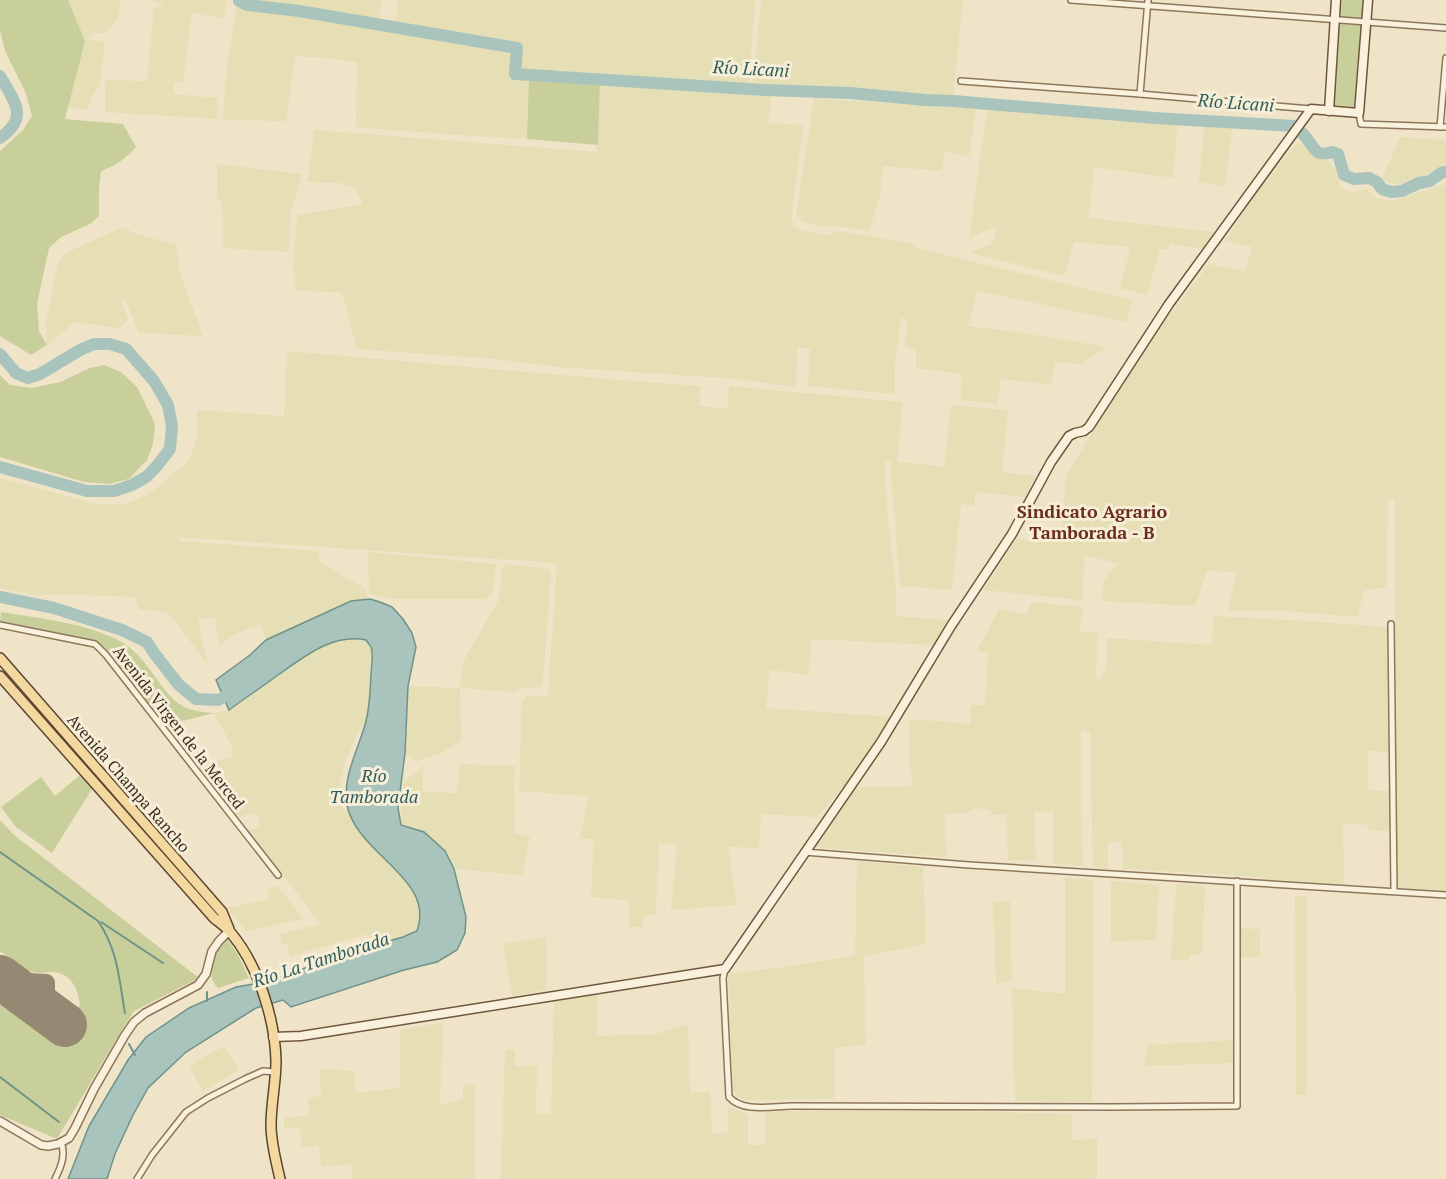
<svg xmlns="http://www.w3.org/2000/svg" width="1446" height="1179" font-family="'PT Serif',serif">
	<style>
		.farmland { fill: #e6deb5 }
		.green { fill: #c9cf9b }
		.water { fill: #a9c4bc; stroke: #6f938a; stroke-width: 1.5 }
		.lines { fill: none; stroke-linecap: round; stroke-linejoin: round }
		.stream { stroke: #6f938a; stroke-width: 2 }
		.river { stroke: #a9c4bc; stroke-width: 12 }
		.taxiway { stroke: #968974; stroke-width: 18 }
		.runway { stroke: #968974; stroke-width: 44 }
		.minor-casing { stroke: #8d765c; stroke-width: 8 }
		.tertiary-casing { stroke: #8d765c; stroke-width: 10 }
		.secondary-casing { stroke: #6f573f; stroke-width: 11 }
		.primary-casing { stroke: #5b4430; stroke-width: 12 }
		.minor { stroke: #faf1dc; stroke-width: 5 }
		.tertiary { stroke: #faf1dc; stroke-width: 7 }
		.secondary { stroke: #faf1dc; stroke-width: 8 }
		.primary { stroke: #f3d9a0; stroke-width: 9 }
		.labels { text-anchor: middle; stroke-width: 6; stroke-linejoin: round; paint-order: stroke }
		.street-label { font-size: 16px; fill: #3d2e20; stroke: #f7eed8 }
		.water-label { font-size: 18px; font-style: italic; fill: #2f5d5a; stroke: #f7eed8 }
		.neighbourhood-label { font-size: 18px; font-weight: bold; fill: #6b2e1e; stroke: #f7eed8 }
	</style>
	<rect width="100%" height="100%" fill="#f0e4c8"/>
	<!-- farmland -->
	<g class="farmland">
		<path d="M68,0H121L118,19L105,33H93L86,40L105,41L100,85L93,94L87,110L67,107L85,41Z"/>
		<path d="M146,0H226L225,19L192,13L183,82H174L173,94L218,98L217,119L105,112V80L147,81L154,7H165L154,1Z"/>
		<path d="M238,0H382L378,24L395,27L398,0H755L749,84L556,70L550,76L529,75L527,139L457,135L356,127L357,62L324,58L295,56L286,121L223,120L227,65Z"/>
		<path d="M761,0H963L953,97L753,83Z"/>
		<path d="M600,79L731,88L746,95L771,96L769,123L803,125L791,224L803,231L826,235L841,231L911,243L916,248L1132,300L1126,322L977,291L968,326L1010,331L1107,347L1081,364L1055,362L1051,385L1001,379L997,404L961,400L962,374L916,368V350L905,348L907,319L901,318L895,366V394L808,386L810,349L797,347L796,387L738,379L558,367L495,359L357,349L342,293L295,290L294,266L297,215L363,204L355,188L340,183L307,182L310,164L314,130L597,152Z"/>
		<path d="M814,98L976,109L969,156L944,152L942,171L883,166L880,196L869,231L837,226H819L803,222L796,215Z"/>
		<path d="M987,110L1178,124L1173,178L1094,167L1089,218L1213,232L1203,249L1169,243V250L1160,249L1147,295L1120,288L1131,247L1074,242L1064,276L970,253L993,243L997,226L969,238Z"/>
		<path d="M1204,126L1232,128L1225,187L1199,182Z"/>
		<path d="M1400,137L1446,140V167H1443L1402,184H1392L1382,179Z"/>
		<path d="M1298,142L1315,157L1327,160L1334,166L1341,188L1351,192L1366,189L1376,198L1393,201L1446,184V891L1394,888L1395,499H1388L1386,587L1364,591L1357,617L1286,611L1228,610L1237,572L1207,571L1195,606L1102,601L1103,581L1117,564L1085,555L1082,600L983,590L1017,538L1038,543L1041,531L1060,535L1063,522L1029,516L1034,505L1064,508L1066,476L1096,426L1145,347L1209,264L1245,271L1252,247L1225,241L1255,195Z"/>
		<path d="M217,164L302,174L290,215L289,252L223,248L222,199H217Z"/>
		<path d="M123,227L136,234L177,245L179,271L203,336L139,333L125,298L121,301L128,320L120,328L75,322L47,345L46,321L58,263L68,252Z"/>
		<path d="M287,351L618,380L701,386L699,406L727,409L729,386L903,402L897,461L944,467L951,405L1008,410L1002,472L1036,476L1025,497L975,492V506L961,504L952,590L900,586L890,461H885L887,510L896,589V616L949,620L936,645L811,639L809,675L770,670L766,708L892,717L846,784L817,817L761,814L759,848L728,847L737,905L671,910L677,844L659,843L656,913L643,917L642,927H629L630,901L591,897L594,839L580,838L589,796L519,791L522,701L527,696H548L557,565L553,563L179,537L180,541L318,551L319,562L366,589L367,599L351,601L266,640L261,626L247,629L236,634L219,645L215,617L198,619L208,666L177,623L168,613L154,610H139L134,597L59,594L37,596L0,588V478L96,504H126L149,494L158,487L170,476L189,461L197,437V410L284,416Z"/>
		<path d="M368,552L496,564L493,591L485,599H392L369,594Z"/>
		<path d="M503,564L549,569L551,573L543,680L541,687L534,688H521L515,692L460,688L461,741L442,753L416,761L405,753L408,686L460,688L463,662L499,599Z"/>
		<path d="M1031,602L1083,607L1079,631L1098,633L1096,679H1101L1106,670L1107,638L1212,645L1213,616L1291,620L1388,627L1389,752L1368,751V790L1390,791V831L1368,830L1367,825L1343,823L1344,884L1272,880L1252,876L1123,869L1122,842H1108V869L1093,867L1090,732L1081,731L1082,865L1054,864L1053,811L1034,812L1036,861L1008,860L1006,814L994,815L989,810L975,808L966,813L945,814L946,857L812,847L852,787L912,786L910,764V720L941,721L970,724L971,705H985L988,653L977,651L999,609L1026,615Z"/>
		<path d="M356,638L366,640L371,648L370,698L366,722L358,732L345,763L340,780L339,794L342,810L348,809L353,822L378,853L395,869L415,892L421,911V921L417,931L393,940L370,938L368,934L290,956L287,944L282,945L280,934L320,924L297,893L248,830L260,827L257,813L237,817L217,795L196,767L233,757L232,746L214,713L229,710L311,653L327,644Z"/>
		<path d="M460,764L515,766L514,833L530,837L522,875L454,869L445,851L401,826L403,783L423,765V792L457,793Z"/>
		<path d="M857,861L923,867L926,944L864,956L866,1045L834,1048V1099L744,1100L739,1098L733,1090L728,974L777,968L855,956Z"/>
		<path d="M1065,878L1094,880L1092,1102L1015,1101L1012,988L1065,994Z"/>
		<path d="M1111,881L1159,885L1156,940L1111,941Z"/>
		<path d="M1176,884L1205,886L1202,954L1189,955V961L1171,960Z"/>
		<path d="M278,886L304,919L246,931L227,908L270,899L267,888Z"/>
		<path d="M1295,896H1307L1306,1095H1296Z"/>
		<path d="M1010,901L1012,980L996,984L993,902Z"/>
		<path d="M1240,928L1260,929V957H1240Z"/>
		<path d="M546,937V990L512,996L503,944Z"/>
		<path d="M598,994L597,1036L656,1034L688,1024L690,1093L710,1091L712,1134L728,1132V1107L748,1114V1145H765V1112L795,1111H935L1072,1114V1140L1097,1139V1179H501L505,1050H515V1066H537L536,1114H551L554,1001Z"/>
		<path d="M443,1022L440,1105L463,1099V1084L475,1085L474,1179H352V1164L321,1167L319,1145L302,1147L300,1128L284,1129V1118L310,1115L308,1098L321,1096L320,1069L354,1071L356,1093L400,1088V1030Z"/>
		<path d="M1233,1040L1234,1063L1145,1066L1147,1045Z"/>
		<path d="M224,1046L239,1070L203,1091L189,1066Z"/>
	</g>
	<!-- green -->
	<g class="green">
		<path d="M0,0H68L85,41L65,119L123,124L136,147C125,159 117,165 101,171L99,187V216L90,224L61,237L49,248L37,304L39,331L47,345L31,355L0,336V151L23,130L32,116L25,91L5,51L0,30Z"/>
		<path d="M1342,0H1363L1362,21L1340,19Z"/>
		<path d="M1339,24L1361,25L1354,107L1333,105Z"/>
		<path d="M529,75L600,79L598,145L527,139Z"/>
		<path d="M104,365L121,372L137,387L155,424L153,444L147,460L129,479L108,484L84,482L0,457V375L10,385L32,388L60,382L90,368Z"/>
		<path d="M1,612C38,618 85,623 118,640C147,655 156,686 179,704C189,711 202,712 214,713L167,725L99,643L0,621Z"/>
		<path d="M80,775L92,789L52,853L16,827L1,807L41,777L55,796Z"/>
		<path d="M0,820L14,835L199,978L134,1011L120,1033L57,1139L0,1115V1004L53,1042L80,1005C78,988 71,973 52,972C46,972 38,974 33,972C21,969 10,958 0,951Z"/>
		<path d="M225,939H227L237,953L249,978L218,988C204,976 214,949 225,939Z"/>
	</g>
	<!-- water -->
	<path class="water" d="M370,599L380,602L392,607L403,619L412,633L416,647L408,686L405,753L398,808L401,825L424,832L445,851L454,869L466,917L465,933L457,950L437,962L404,970L291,1007L283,1000L256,1008L186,1052L148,1088L133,1115L115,1154L107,1179H68L89,1126L128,1060L146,1037L189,1008L236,987L271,981L334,957L403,937L417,931C436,878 357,855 347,805C342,776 359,749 366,721C370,706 370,690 371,675C371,667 374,655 371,647C370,645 367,642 366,640C332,633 304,657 278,675C262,687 245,698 229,710L216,680L250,655L266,640L351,601Z"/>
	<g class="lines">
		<!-- stream -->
		<g class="stream">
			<path d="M0,852L98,921C118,950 119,979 125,1013"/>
			<path d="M101,922L163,963"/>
			<path d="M207,992V1001"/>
			<path d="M129,1044L135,1055"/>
			<path d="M0,1077L59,1122"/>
		</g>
		<!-- river -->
		<g class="river">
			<path d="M239,1L247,5L299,11L517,48L515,74L765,90L850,93L925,100L954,101L1155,118L1294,126"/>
			<path d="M0,76C14,101 30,117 0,138"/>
			<path d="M1302,133C1315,146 1313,158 1333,152L1338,154L1344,175L1354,179L1369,178L1377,182L1382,189L1391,192L1402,191L1419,183L1430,181L1441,173L1446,172"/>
			<path d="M0,354L16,373L28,378L40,374L80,350L94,344H110L126,349L154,381L168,405L172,426L170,449L156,467L146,477L132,485L114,491H87L0,467"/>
			<path d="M0,597L54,608L122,630L147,642L154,653L179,685L196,699L218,700L236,691"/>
		</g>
		<!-- taxiway -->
		<path class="taxiway" d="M0,976L10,981L46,983V994"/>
		<!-- runway -->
		<path class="runway" d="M0,977L65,1025"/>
		<defs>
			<g id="minor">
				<path d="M1071,0L1446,28"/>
				<path d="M961,81L1140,94L1311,109"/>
				<path d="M1140,94L1148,0"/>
				<path d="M1359,113L1361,124L1446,127"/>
				<path d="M1440,127L1446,58"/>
				<path d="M1391,624L1394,891"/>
				<path d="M0,625L95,644L106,655L278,875"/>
				<path d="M804,852L969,865L1446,895"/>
				<path d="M725,969L723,978L729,1097C743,1113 772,1106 792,1106L1113,1107L1237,1106V881"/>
				<path d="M55,1179C61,1167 66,1155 61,1142"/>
				<path d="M137,1179L152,1155L186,1112L208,1098L245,1079L263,1071L275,1072"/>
			</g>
			<path id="tertiary" d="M0,1121L41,1145L48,1146L58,1144L69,1138L75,1128L94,1089L125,1035L134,1022L145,1013L198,985L206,974L212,951L219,941L229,931"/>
			<g id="secondary">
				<path d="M1329,111L1336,0"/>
				<path d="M273,1037L301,1036L725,969L881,742L951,626L1012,534L1051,462L1069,436L1075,433L1084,431L1089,427L1169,304L1311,109L1359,113L1368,0"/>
			</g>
			<g id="primary">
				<path d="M0,658L222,912L229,929"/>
				<path d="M0,676L214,918C220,923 226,927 231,933C258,965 275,1019 276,1061C276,1082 271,1104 271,1125C271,1143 276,1161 280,1179"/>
			</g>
		</defs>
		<!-- minor casing -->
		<use href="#minor" class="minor-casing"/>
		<!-- tertiary casing -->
		<use href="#tertiary" class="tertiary-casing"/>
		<!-- secondary casing -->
		<use href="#secondary" class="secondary-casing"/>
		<!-- primary casing -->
		<use href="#primary" class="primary-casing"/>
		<!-- minor -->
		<use href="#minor" class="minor"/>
		<!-- tertiary -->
		<use href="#tertiary" class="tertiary"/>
		<!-- secondary -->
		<use href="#secondary" class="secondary"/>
		<!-- primary -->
		<use href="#primary" class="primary"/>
	</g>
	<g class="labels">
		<!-- street labels -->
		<g class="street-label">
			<text transform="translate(179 727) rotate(52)" y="6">Avenida Virgen de la Merced</text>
			<text transform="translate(129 783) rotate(49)" y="6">Avenida Champa Rancho</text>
		</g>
		<!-- water labels -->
		<g class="water-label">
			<text transform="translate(751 69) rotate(3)" y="6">Río Licani</text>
			<text transform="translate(1236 103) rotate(4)" y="6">Río Licani</text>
			<text x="374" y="782">Río<tspan x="374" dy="21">Tamborada</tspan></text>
			<text transform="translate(321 960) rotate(-18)" y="6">Río La Tamborada</text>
		</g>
		<!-- neighbourhood labels -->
		<g class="neighbourhood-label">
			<text x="1092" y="518">Sindicato Agrario<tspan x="1092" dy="21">Tamborada - B</tspan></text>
		</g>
	</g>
</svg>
